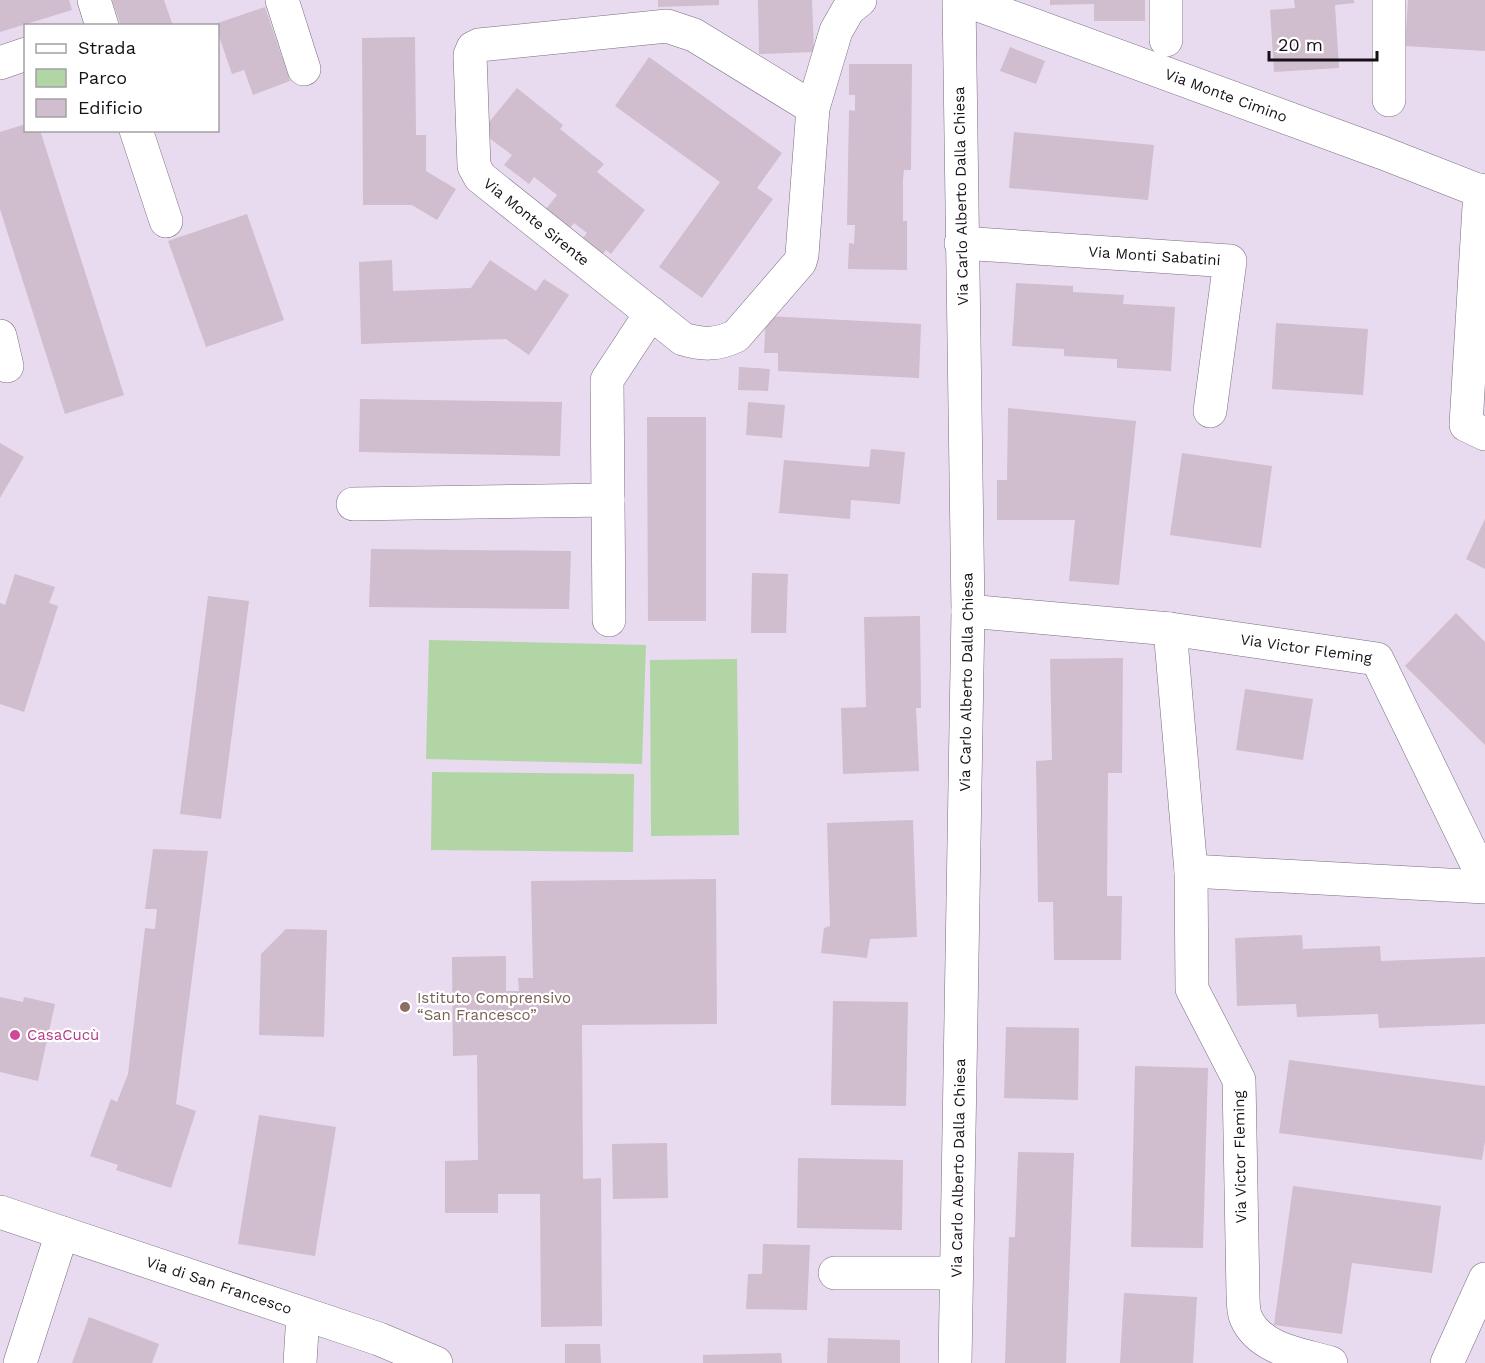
<svg xmlns="http://www.w3.org/2000/svg" width="1485" height="1363" font-family="'Work Sans',sans-serif">
	<style>
		.green { fill: #b1d5a5 }
		.building { fill: #d0bdcd }
		.lines { fill: none; stroke-linecap: round; stroke-linejoin: round }
		.minor-casing { stroke: #786d7e; stroke-width: 34 }
		.minor { stroke: #fff; stroke-width: 33 }
		.education-dot { fill: #8d6e63; stroke: #fff; stroke-width: 2 }
		.hotel-dot { fill: #d1479c; stroke: #fff; stroke-width: 2 }
		.labels { text-anchor: middle; stroke-width: 4.5; stroke-linejoin: round; paint-order: stroke }
		.street-label { font-size: 15px; fill: #161118; stroke: #fff }
		.education-label { font-size: 15px; fill: #785e54; stroke: #fff; text-anchor: start }
		.hotel-label { font-size: 15px; fill: #b23c85; stroke: #fff; text-anchor: start }
	</style>
	<rect width="100%" height="100%" fill="#e8dbf0"/>
	<!-- green -->
	<g class="green">
		<path d="M429,640L646,645L642,764L426,759Z"/>
		<path d="M737,659L739,835L651,836L650,660Z"/>
		<path d="M432,772L634,774L633,852L431,850Z"/>
	</g>
	<!-- building -->
	<g class="building">
		<path d="M0,0H69L72,10L0,32Z"/>
		<path d="M112,0H164L173,26H121Z"/>
		<path d="M658,0H719V5L658,7Z"/>
		<path d="M758,0H812L814,52L759,54Z"/>
		<path d="M1050,0H1145V21H1094V4L1050,5Z"/>
		<path d="M1294,0H1354V3L1335,5L1339,68L1274,72L1270,10L1295,8Z"/>
		<path d="M1408,0H1485V51L1405,46Z"/>
		<path d="M265,7L290,81L253,95L244,70L232,74L218,33V26L212,25Z"/>
		<path d="M415,37L416,135H426V171L456,189L437,220L412,205H363L362,38Z"/>
		<path d="M1010,47L1045,61L1036,84L1000,71Z"/>
		<path d="M649,57L782,153L757,188L773,199L702,298L659,267L720,182L615,106Z"/>
		<path d="M849,64H912L911,170H904L903,180V221H907V270L848,269L849,243L854,244L855,225H847L849,110L855,111V95H849Z"/>
		<path d="M517,88L563,125L560,129L604,164L597,172L645,210L611,254L606,250L602,255L582,239L587,233L574,223L570,228L546,209L557,195L534,177L529,184L504,165L512,155L481,132Z"/>
		<path d="M26,124V130H40L124,395L65,414L0,209V132Z"/>
		<path d="M1014,132L1154,145L1148,200L1009,188Z"/>
		<path d="M247,214L284,320L206,347L168,241Z"/>
		<path d="M392,260L393,291L471,288L490,260L536,291L544,279L569,295L529,355L506,339L361,344L359,262Z"/>
		<path d="M1016,283L1073,286V292L1124,295L1123,304L1175,307L1171,371L1117,368V359L1064,356V349L1012,346Z"/>
		<path d="M766,316L921,324L919,378L778,371V353H764Z"/>
		<path d="M1276,323L1368,329L1363,395L1272,389Z"/>
		<path d="M739,367L770,369L768,391L738,390Z"/>
		<path d="M360,399L562,402L560,456L359,452Z"/>
		<path d="M748,402L785,405L782,438L746,435Z"/>
		<path d="M1008,408L1136,421L1119,585L1069,581L1075,520H997V480H1007Z"/>
		<path d="M647,417H706V621H648Z"/>
		<path d="M0,443L24,457L0,498Z"/>
		<path d="M871,449L905,452L900,504L851,500L850,519L779,513L784,460L869,467Z"/>
		<path d="M1182,453L1272,466L1261,548L1170,535Z"/>
		<path d="M1485,519V569L1466,559Z"/>
		<path d="M371,549L571,551L569,609L369,607Z"/>
		<path d="M752,573L788,574L786,633H751Z"/>
		<path d="M15,574L55,587L49,603L58,606L24,712L0,704V603L5,605Z"/>
		<path d="M208,596L249,601L221,819L180,814Z"/>
		<path d="M1456,613L1485,642V745L1405,666Z"/>
		<path d="M920,616L921,708H916L919,771L843,774L841,708L866,707L864,617Z"/>
		<path d="M1123,658L1122,773H1108L1107,896H1122L1121,960H1054L1053,902H1038L1036,761L1052,760L1050,659Z"/>
		<path d="M1245,689L1313,699L1303,760L1236,750Z"/>
		<path d="M913,820L917,937L870,939L867,958L821,953L824,928L830,926L827,823Z"/>
		<path d="M153,849L208,851L176,1104L196,1111L171,1188L116,1170L118,1165L90,1156L111,1099L117,1102L128,1074L145,928L155,929L157,909H145Z"/>
		<path d="M716,879L717,1024L582,1025L583,1179L601,1178L602,1326L541,1327L540,1194H498V1213H445V1161L478,1160L477,1055L453,1056L452,957L506,956V991H519L518,978H533L531,881Z"/>
		<path d="M286,929L327,930L324,1037L259,1035L261,954Z"/>
		<path d="M1302,935L1303,949L1380,946L1381,961L1485,957V1024L1379,1028L1378,1014L1297,1017L1296,1004L1237,1006L1235,938Z"/>
		<path d="M0,997L23,1002L24,997L55,1004L38,1081L0,1072Z"/>
		<path d="M833,1001L908,1002L906,1106L831,1105Z"/>
		<path d="M1006,1027L1079,1028L1078,1100L1004,1098Z"/>
		<path d="M1289,1060L1485,1086V1141L1482,1160L1279,1133Z"/>
		<path d="M1135,1066L1208,1068L1203,1248L1131,1247Z"/>
		<path d="M259,1115L336,1127L315,1256L238,1244Z"/>
		<path d="M667,1143L668,1198L613,1199L612,1144Z"/>
		<path d="M1018,1152L1074,1153L1066,1363H1005L1009,1237H1015Z"/>
		<path d="M798,1158L903,1160L902,1230L797,1228Z"/>
		<path d="M1293,1186L1441,1206L1432,1273L1352,1263L1342,1334L1274,1325Z"/>
		<path d="M763,1244L810,1245L807,1310L746,1309L748,1274H762Z"/>
		<path d="M1124,1293L1197,1297L1193,1363H1120Z"/>
		<path d="M89,1317L159,1344L152,1363H72Z"/>
		<path d="M828,1338L900,1340V1363H827Z"/>
		<path d="M565,1344H600L601,1363H565Z"/>
		<path d="M781,1353L782,1363H703V1355Z"/>
	</g>
	<g class="lines">
		<defs>
			<g id="minor">
				<path d="M94,0L102,26"/>
				<path d="M282,0L304,69"/>
				<path id="s1" d="M965,0L1383,153L1485,193"/>
				<path d="M1166,0V40"/>
				<path d="M1389,0V100"/>
				<path d="M0,63L26,54"/>
				<path id="s2" d="M813,108L694,35L667,26L479,45L473,48L470,55L474,166L480,177L683,339C703,345 717,345 736,336L800,262L802,255L813,108L836,31L848,10L860,0"/>
				<path d="M136,130L166,221"/>
				<path d="M1480,190L1466,425L1485,434"/>
				<path id="s3" d="M961,243L1230,261L1210,411"/>
				<path d="M0,336L7,366"/>
				<path d="M353,504L608,500"/>
				<path d="M968,611L1170,629"/>
				<path d="M609,620L607,380L651,313"/>
				<path d="M1191,871L1485,887"/>
				<path id="s4" d="M0,1212L379,1339L436,1363"/>
				<path d="M835,1273H956"/>
				<path d="M20,1363L62,1233"/>
				<path d="M300,1363L303,1314"/>
				<path id="s5" d="M955,1363L968,611L959,0"/>
				<path id="s6" d="M1331,1363C1301,1354 1260,1350 1246,1318C1243,1311 1243,1302 1243,1294L1239,1080L1192,989L1191,871L1170,629L1377,659L1485,881"/>
				<path d="M1447,1363L1485,1279"/>
			</g>
		</defs>
		<!-- minor casing -->
		<use href="#minor" class="minor-casing"/>
		<!-- minor -->
		<use href="#minor" class="minor"/>
	</g>
	<!-- markers -->
	<circle class="education-dot" cx="405" cy="1007" r="6"/>
	<circle class="hotel-dot" cx="15" cy="1035" r="6"/>
	<g class="labels">
		<!-- street labels -->
		<g class="street-label">
			<text dy="5" stroke="none"><textPath href="#s1" startOffset="278">Via Monte Cimino</textPath></text>
			<text transform="translate(961 196) rotate(-91)" y="5">Via Carlo Alberto Dalla Chiesa</text>
			<text dy="5" stroke="none"><textPath href="#s2" startOffset="567">Via Monte Sirente</textPath></text>
			<text dy="5" stroke="none"><textPath href="#s3" startOffset="194">Via Monti Sabatini</textPath></text>
			<text dy="5" stroke="none"><textPath href="#s6" startOffset="939">Via Victor Fleming</textPath></text>
			<text dy="5" stroke="none"><textPath href="#s5" startOffset="681">Via Carlo Alberto Dalla Chiesa</textPath></text>
			<text transform="translate(1240 1157) rotate(-91)" y="5">Via Victor Fleming</text>
			<text dy="5" stroke="none"><textPath href="#s5" startOffset="195">Via Carlo Alberto Dalla Chiesa</textPath></text>
			<text dy="5" stroke="none"><textPath href="#s4" startOffset="231">Via di San Francesco</textPath></text>
		</g>
		<!-- education labels -->
		<g class="education-label">
			<text x="417" y="1003">Istituto Comprensivo<tspan x="417" dy="17">“San Francesco”</tspan></text>
		</g>
		<!-- hotel labels -->
		<g class="hotel-label">
			<text x="27" y="1040">CasaCucù</text>
		</g>
	</g>
	<!-- legend -->
	<rect x="24" y="24" width="195" height="108" fill="#ffffff" stroke="#a2a0a3" stroke-width="1.5"/>
	<rect x="36" y="44" width="30" height="9" fill="#ffffff" stroke="#a2a0a3" stroke-width="1.5"/>
	<text x="78" y="54" font-size="18" fill="#161118">Strada</text>
	<rect x="36" y="69" width="30" height="18" fill="#b1d5a5" stroke="#a2a0a3" stroke-width="1.5"/>
	<text x="78" y="84" font-size="18" fill="#161118">Parco</text>
	<rect x="36" y="99" width="30" height="18" fill="#d0bdcd" stroke="#a2a0a3" stroke-width="1.5"/>
	<text x="78" y="114" font-size="18" fill="#161118">Edificio</text>
	<!-- scale -->
	<path d="M1269 51v9h108v-9" fill="none" stroke="#161118" stroke-width="3"/>
	<text x="1278" y="51" font-size="18" fill="#161118" stroke="#ffffff" stroke-width="4.5" paint-order="stroke">20 m</text>
</svg>
